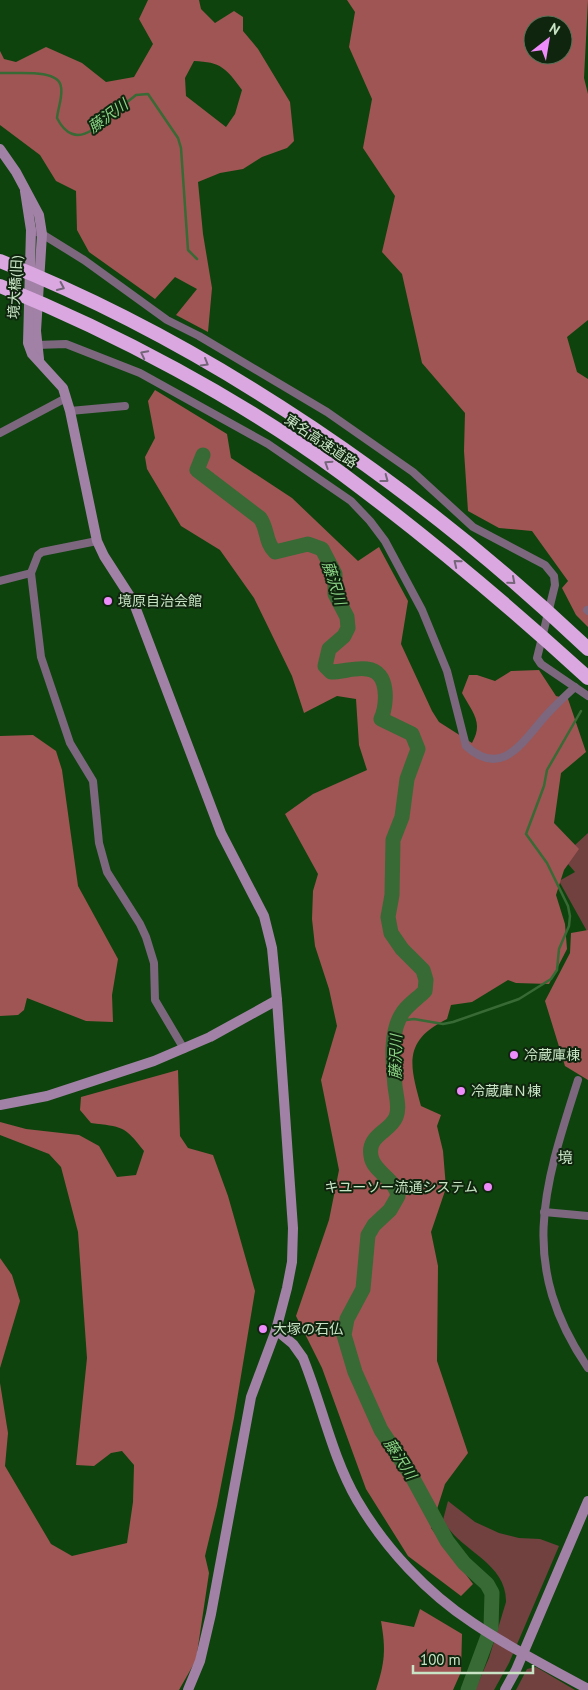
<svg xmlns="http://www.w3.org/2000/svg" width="588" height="1690" font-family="'PT Sans','Noto Sans JP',sans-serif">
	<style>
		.green { fill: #70413f }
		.forest { fill: #9f5553; fill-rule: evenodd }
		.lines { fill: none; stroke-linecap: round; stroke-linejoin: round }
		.stream { stroke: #386a35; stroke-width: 2.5 }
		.river { stroke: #386a35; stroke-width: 15 }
		.street { stroke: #7c677f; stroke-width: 8 }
		.secondary { stroke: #a281a6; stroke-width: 10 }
		.highway { stroke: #daa7e1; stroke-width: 14 }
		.oneway { stroke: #746678 }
		.poi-dot { fill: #ed8cfa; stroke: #0f250e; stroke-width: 2 }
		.labels { text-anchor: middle; stroke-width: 4; stroke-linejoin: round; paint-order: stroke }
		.street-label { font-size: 14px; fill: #c8e4c5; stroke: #0f250e }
		.poi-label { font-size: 14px; fill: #c8e4c5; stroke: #0f250e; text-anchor: start }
		.water-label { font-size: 15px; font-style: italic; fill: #8dd487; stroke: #0f250e }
		.neighbourhood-label { font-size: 15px; fill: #c8e4c5; stroke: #0f250e }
	</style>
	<rect width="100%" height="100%" fill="#0f430d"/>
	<!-- green -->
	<g class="green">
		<path d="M588,833V933L559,881L575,872L562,857Z"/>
		<path d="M448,1501L475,1522L499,1533L519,1538L540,1539L559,1546L509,1663L494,1690H475L489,1658L506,1602C507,1562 459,1551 443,1520Z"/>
		<path d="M536,1667L575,1690H516L527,1669Z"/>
	</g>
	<!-- forest -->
	<g class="forest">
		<path d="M148,0H199L201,9L215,23L234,11L243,17V31L258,49L290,102L294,141L287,148L262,157L243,169L220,173L198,182L203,234L212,288L208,332L176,315L197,289L175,277L155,299L89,252L77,230L76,191L56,181L40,155L0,125V51L4,59L16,62L46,47L82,63L106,82L134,77L153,44L139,19ZM194,61C221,62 226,68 242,90L235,114L226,127L186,96L185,78Z"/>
		<path d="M347,0H588L584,78L588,94V320L567,337L577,372L588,379V627L576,615L562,588L568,581L532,531L499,528L468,511L464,451L465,413L422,363L402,274L382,252L395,196L363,148L372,99L349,47L355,12ZM533,25H563V55H533Z"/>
		<path d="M155,390L227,434L231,458L292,498L358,561L379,547L408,601L401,644L432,711L439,722L472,743C484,722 472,712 462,693L469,675H477L495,681L511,671L539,670L556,696L568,699L586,752L561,773L554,823L579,849L564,870L556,895L565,924L567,949L549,984L516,983L508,980L472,1002L451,1005L447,1019C402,1041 410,1066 421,1106L441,1115L437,1126L443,1151L446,1188L431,1232L438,1266L437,1361L468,1453L445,1484L431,1528L473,1584L461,1596L408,1556L366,1489L322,1368L296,1316L329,1220L339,1170L321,1080L337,1026L329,989L315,946L312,919L313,891L318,874L285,814L313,794L367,770L359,745L356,699L337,696L304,713L292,676L254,598L220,550L181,526L147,469L145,457L155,438L148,401Z"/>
		<path d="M33,735L56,751L62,770L78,886L118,959L112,995L113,1022L86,1021L27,998L24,1010L18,1015L0,1016V736Z"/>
		<path d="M588,930V1080L565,1066L545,1001L570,953L571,933Z"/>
		<path d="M178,1070L180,1136L188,1148L213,1155L228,1196L255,1291L234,1418L217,1506L205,1556L209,1573L196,1660L179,1690H0V1383L8,1433L5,1466L51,1544L72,1556L127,1543L133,1502L134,1465L122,1451L111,1453L94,1466L76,1465L87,1358L78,1232L61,1167L49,1154L0,1135V1122L26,1129L79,1135L99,1146L117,1177L136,1175L144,1151C124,1125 122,1127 91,1123L80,1110L81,1097Z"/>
		<path d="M0,1258L12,1275L20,1301L0,1368Z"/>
		<path d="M420,1609L462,1634L461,1672L453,1690H376C385,1662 386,1650 381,1621L414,1627Z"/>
	</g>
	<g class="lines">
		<!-- stream -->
		<g class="stream">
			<path d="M0,73C15,74 59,68 61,87C63,96 58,108 57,118C65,134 77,140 92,130L136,95L148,94L178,138L181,148L188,250L197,259"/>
			<path d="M399,1021L414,1019L443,1024L453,1022L519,999L551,979L557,970L559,949L569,926L570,916L568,906L547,863L526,834L544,786L547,770L581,711"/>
		</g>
		<!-- river -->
		<path class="river" d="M203,455L197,470L260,518C268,529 265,542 275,552L308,544L322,549L335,574V594L347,617L348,628L344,636L329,649L325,666L331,672C343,672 356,667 367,669C390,671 387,705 381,719L412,734L418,749L407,779L402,817L393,840L392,895L388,917L391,933L402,949L423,970L426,980L425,991C418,998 409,1004 403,1012C389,1032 393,1064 395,1086C396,1096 400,1108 396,1117C390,1132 367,1135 371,1156C373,1172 395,1178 398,1196L390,1210L374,1225L368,1235L363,1289L347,1319L344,1335L355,1372L381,1430L411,1475L447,1541L464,1563L487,1584L492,1593L491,1628L468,1690"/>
		<!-- street -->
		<g class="street">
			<path d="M31,230L42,234L84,260L167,320L199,336L327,412L413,472L473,527L545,565L554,576L555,585L537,658L541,664L588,696"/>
			<path d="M36,345L66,344L140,373L268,444L351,501L370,521L385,541L422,610L447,671L466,746C500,777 520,746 542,720C552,708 563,698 575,687"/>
			<path d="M70,411L125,406"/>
			<path d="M0,433L66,398"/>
			<path d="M97,541L42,552L38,555L31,573L41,657L70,743L93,781L99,843L107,872L140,924L146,937L154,963L155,1000L184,1049"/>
			<path d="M0,581L31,573"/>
			<path d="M587,610L588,611"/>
			<path d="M578,1080C543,1189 518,1265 588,1368"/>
			<path d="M544,1212L588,1216"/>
		</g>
		<!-- secondary -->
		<g class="secondary">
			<path d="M0,149L16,172L39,215L42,234L36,331L39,359"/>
			<path d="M25,191L31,230L28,343L32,354L63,388L70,411L97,541L104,556L133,601L221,833L264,916L272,948L277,1000L293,1228L292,1262L287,1288L276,1330L251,1397L211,1614L200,1661L188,1690"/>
			<path d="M0,1105L47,1096L154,1061L210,1037L277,1000"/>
			<path d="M276,1330L293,1344L303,1358C322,1405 332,1457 357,1500C385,1548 427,1593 473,1623C510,1648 550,1668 588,1689"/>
			<path d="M505,1690L516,1670L588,1501"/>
		</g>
		<!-- highway -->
		<g class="highway">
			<path d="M0,261C213,345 423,492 588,649"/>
			<path d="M0,286C116,333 240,399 341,473C427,537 509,606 588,678"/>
		</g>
	</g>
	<!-- one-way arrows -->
	<defs><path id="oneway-chevron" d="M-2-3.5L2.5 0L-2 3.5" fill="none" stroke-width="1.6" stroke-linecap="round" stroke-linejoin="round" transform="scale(1.25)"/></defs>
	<g class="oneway">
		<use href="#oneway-chevron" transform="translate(61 287) rotate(25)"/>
		<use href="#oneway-chevron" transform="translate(144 354) rotate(-153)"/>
		<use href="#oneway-chevron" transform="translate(205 363) rotate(30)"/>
		<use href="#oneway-chevron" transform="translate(328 464) rotate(-147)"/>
		<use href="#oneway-chevron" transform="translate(385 479) rotate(37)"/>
		<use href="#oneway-chevron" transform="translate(457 563) rotate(-141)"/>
		<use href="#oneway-chevron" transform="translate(512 581) rotate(41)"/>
	</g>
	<!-- markers -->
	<g class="poi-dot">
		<circle cx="108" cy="601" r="5"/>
		<circle cx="514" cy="1055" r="5"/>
		<circle cx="461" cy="1091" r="5"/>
		<circle cx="488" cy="1187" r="5"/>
		<circle cx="263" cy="1329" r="5"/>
	</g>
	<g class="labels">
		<!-- street labels -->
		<g class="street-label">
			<text transform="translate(15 287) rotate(-87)" y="5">境大橋(旧)</text>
			<text transform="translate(321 441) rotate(34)" y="5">東名高速道路</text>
		</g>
		<!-- poi labels -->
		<g class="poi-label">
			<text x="118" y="606">境原自治会館</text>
			<text x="524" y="1060">冷蔵庫棟</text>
			<text x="471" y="1096">冷蔵庫Ｎ棟</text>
			<text x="478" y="1192" text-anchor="end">キユーソー流通システム</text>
			<text x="273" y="1334">大塚の石仏</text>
		</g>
		<!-- water labels -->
		<g class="water-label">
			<text transform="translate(108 116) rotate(-36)" y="5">藤沢川</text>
			<text transform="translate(334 583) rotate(72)" y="5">藤沢川</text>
			<text transform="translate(396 1057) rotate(-89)" y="5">藤沢川</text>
			<text transform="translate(400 1459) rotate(57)" y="5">藤沢川</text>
		</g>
		<!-- neighbourhood labels -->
		<g class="neighbourhood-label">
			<text x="565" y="1163">境</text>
		</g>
	</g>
	<!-- north arrow -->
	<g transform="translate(548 40) rotate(31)"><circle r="24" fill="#0f250e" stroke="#597157"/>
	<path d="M0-4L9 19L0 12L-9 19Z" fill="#ed8cfa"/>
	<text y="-8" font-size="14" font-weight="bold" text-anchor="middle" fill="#c8e4c5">N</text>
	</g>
	<!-- scale -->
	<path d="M413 1665v8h120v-8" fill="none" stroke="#c8e4c5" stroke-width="2.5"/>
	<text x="420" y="1665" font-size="15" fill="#c8e4c5" stroke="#0f250e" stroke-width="4" paint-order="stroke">100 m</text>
</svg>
